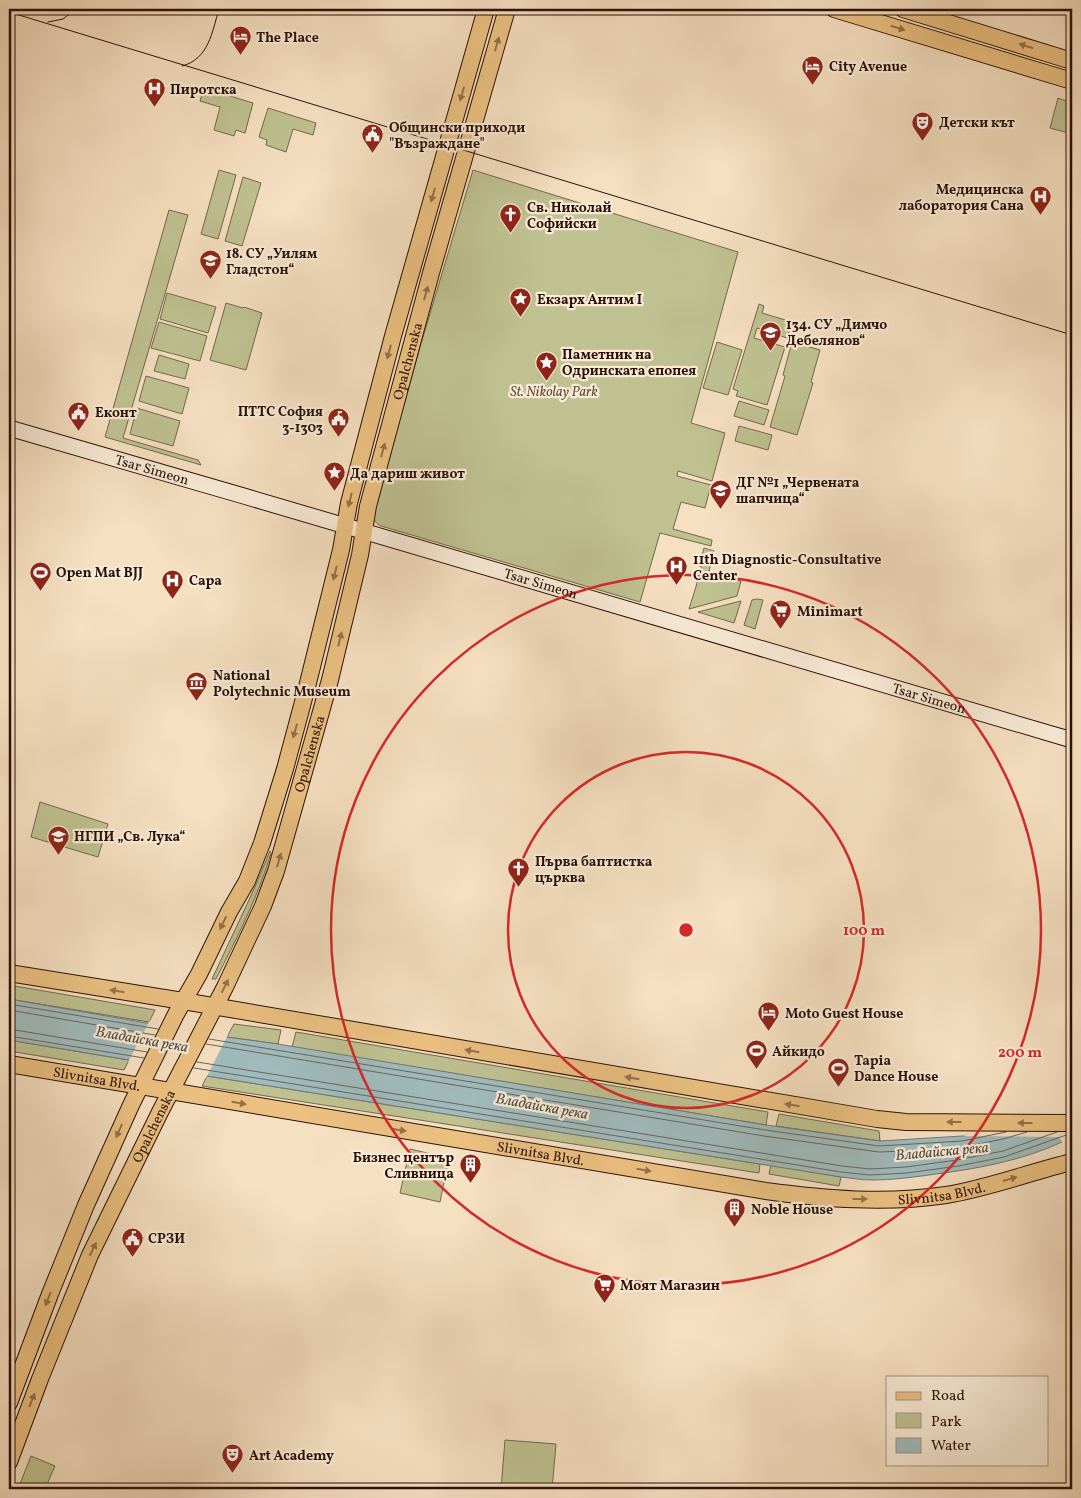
<svg xmlns="http://www.w3.org/2000/svg" width="1081" height="1498" font-family="Vollkorn,serif">
	<style>
		.green { fill: #bfc191; stroke: #74684b }
		.water { fill: #a0bbbd; stroke: #717773 }
		.pier { fill: #f6e0c2 }
		.lines { fill: none; stroke-linecap: round; stroke-linejoin: round }
		.shore { stroke: #656661; stroke-width: 1 }
		.secondary-casing { stroke: #2a1005; stroke-width: 17 }
		.primary-casing { stroke: #2a1005; stroke-width: 18 }
		.secondary { stroke: #f9ebd7; stroke-width: 15 }
		.primary { stroke: #ebc081; stroke-width: 16 }
		.tram { stroke: #2a1005; stroke-width: 1 }
		.oneway { fill: #947149 }
		.ring { fill: none; stroke: #d62828; stroke-width: 2.5 }
		.labels { text-anchor: middle; stroke-width: 4.5; stroke-linejoin: round; paint-order: stroke }
		.poi-label { font-size: 14px; font-weight: bold; fill: #2a1005; stroke: #f9ebd7; text-anchor: start }
		.street-label { font-size: 14px; fill: #2a1005; stroke: #f9ebd7 }
		.park-label { font-size: 14px; font-style: italic; fill: #5e4e36; stroke: #f9ebd7 }
		.water-label { font-size: 15px; font-style: italic; fill: #534c45; stroke: #f9ebd7 }
		.centre { fill: #d62828; stroke: #f9ebd7; stroke-width: 2.5 }
		.ring-label { font-size: 15px; text-anchor: middle; font-weight: bold; fill: #d62828; stroke: #f9ebd7; stroke-width: 4.5; stroke-linejoin: round; paint-order: stroke }
	</style>
	<rect width="100%" height="100%" fill="#f6e0c2"/>
	<filter id="stains"><feTurbulence type="fractalNoise" baseFrequency=".004" numOctaves="4"/><feColorMatrix values="0 0 0 0 .2 0 0 0 0 .09 0 0 0 0 .02 0 0 0 .5 -.17"/></filter>
	<radialGradient id="worn" r=".72"><stop offset=".6" stop-color="#630" stop-opacity="0"/><stop offset="1" stop-color="#630" stop-opacity=".3"/></radialGradient>
	<!-- green -->
	<g class="green">
		<path d="M204,88L253,103L245,133L236,130L234,136L214,130L220,107L200,101Z"/>
		<path d="M1058,98L1072,103V134L1050,128Z"/>
		<path d="M268,108L316,123L313,135L293,129L286,152L266,145L267,140L259,137Z"/>
		<path d="M219,170L236,175L218,239L201,234Z"/>
		<path d="M473,170L738,252L691,423L725,433L712,481L678,471L677,476L711,485L705,508L681,502L673,529L712,540L711,546L660,533L640,602L381,526C376,524 374,520 373,515L420,347Z"/>
		<path d="M243,177L261,183L242,246L225,241Z"/>
		<path d="M169,210L188,215L123,438L198,460L201,465L105,437Z"/>
		<path d="M167,293L216,307L208,333L160,319Z"/>
		<path d="M226,303L243,308L244,307L262,313L246,370L210,360Z"/>
		<path d="M759,304L764,306L762,313L792,322L787,338L757,328L754,338L785,347L767,405L736,396L738,391L733,389Z"/>
		<path d="M159,322L207,336L200,361L151,348Z"/>
		<path d="M717,342L742,350L728,395L703,388Z"/>
		<path d="M792,342L820,350L811,382L813,383L797,435L770,427L785,376L783,375Z"/>
		<path d="M159,355L189,364L185,379L154,371Z"/>
		<path d="M146,376L189,388L182,414L139,401Z"/>
		<path d="M739,401L769,410L764,425L734,416Z"/>
		<path d="M137,408L180,421L173,446L130,434Z"/>
		<path d="M739,426L772,435L768,450L735,441Z"/>
		<path d="M704,548L714,551L709,571L741,581L737,596L689,609L702,567L699,566Z"/>
		<path d="M757,599L763,600L755,629L744,625L752,600Z"/>
		<path d="M741,601L734,623L698,612Z"/>
		<path d="M40,802L108,824L98,857L31,837Z"/>
		<path d="M270,851L271,853C258,897 237,938 216,979H212L255,887Z"/>
		<path d="M9,985L155,1010L149,1022L9,999Z"/>
		<path d="M234,1024L281,1030L278,1044L227,1037Z"/>
		<path d="M296,1032L768,1112L766,1125L292,1047Z"/>
		<path d="M9,1040L129,1060L124,1070L9,1051Z"/>
		<path d="M207,1076L760,1164L759,1173L202,1086Z"/>
		<path d="M779,1114L879,1131L880,1141L776,1126Z"/>
		<path d="M410,1149L449,1158L440,1202L400,1193Z"/>
		<path d="M771,1165L841,1177L839,1186L769,1174Z"/>
		<path d="M505,1440L556,1444L552,1489H501Z"/>
		<path d="M31,1456L55,1466L45,1489H18Z"/>
	</g>
	<!-- water -->
	<path class="water" d="M9,999L227,1037L278,1044L766,1125L880,1141L962,1136L1000,1129L1072,1137C1030,1159 982,1168 936,1174C915,1177 893,1180 871,1180C861,1180 851,1178 841,1177L207,1076L129,1060L9,1040Z"/>
	<!-- pier -->
	<g class="pier">
		<path d="M150,1020L228,1035L206,1078L128,1062Z"/>
		<path d="M1072,1099V1140L1064,1145L1059,1137L962,1136L1034,1115Z"/>
	</g>
	<g class="lines">
		<!-- shore -->
		<g class="shore">
			<path d="M9,1004L158,1029"/>
			<path d="M9,1010L155,1035"/>
			<path d="M9,1029L147,1052"/>
			<path d="M9,1036L144,1058"/>
			<path d="M209,1039L765,1130L879,1146L962,1141L1006,1132"/>
			<path d="M206,1044L764,1136L879,1152L904,1151L963,1147L1003,1139L1027,1132"/>
			<path d="M197,1062L842,1166L870,1169L906,1167L957,1160L1003,1151L1057,1132"/>
			<path d="M194,1068L841,1172L870,1175L907,1173L958,1166L1004,1157L1072,1133"/>
		</g>
		<defs>
			<g id="secondary">
				<path id="s1" d="M9,428C364,530 718,636 1072,740"/>
			</g>
			<g id="primary">
				<path d="M834,9L1072,81"/>
				<path d="M903,9L1072,61"/>
				<path d="M9,973L183,1001L877,1119L906,1122L1072,1123"/>
				<path id="s2" d="M9,1064L766,1191C826,1199 885,1204 946,1195C989,1188 1030,1172 1072,1162"/>
				<path d="M9,1403L50,1294L86,1205L131,1105L176,1014L199,974L229,912L247,881L262,843L285,769L307,687L341,550L349,503L393,336L486,9"/>
				<path id="s3" d="M9,1462L40,1379L90,1255L160,1112L225,987L263,906L276,871L330,680L360,555L368,506L390,425L431,273L507,9"/>
			</g>
		</defs>
		<!-- secondary casing -->
		<use href="#secondary" class="secondary-casing"/>
		<!-- primary casing -->
		<use href="#primary" class="primary-casing"/>
		<!-- secondary -->
		<use href="#secondary" class="secondary"/>
		<!-- primary -->
		<use href="#primary" class="primary"/>
		<!-- tram -->
		<g class="tram">
			<path d="M9,12L1072,335"/>
			<path d="M48,22L63,19L76,9"/>
			<path d="M182,66C209,59 212,32 219,9"/>
		</g>
	</g>
	<!-- one-way arrows -->
	<defs><path id="oneway-solid" d="M-6-.8H1V-3.2L6.5 0L1 3.2V.8H-6Z" transform="scale(1.25)"/></defs>
	<g class="oneway">
		<use href="#oneway-solid" transform="translate(898 28) rotate(17)"/>
		<use href="#oneway-solid" transform="translate(497 44) rotate(-74)"/>
		<use href="#oneway-solid" transform="translate(1026 46) rotate(-163)"/>
		<use href="#oneway-solid" transform="translate(462 94) rotate(106)"/>
		<use href="#oneway-solid" transform="translate(433 195) rotate(106)"/>
		<use href="#oneway-solid" transform="translate(426 293) rotate(-75)"/>
		<use href="#oneway-solid" transform="translate(389 352) rotate(105)"/>
		<use href="#oneway-solid" transform="translate(383 450) rotate(-75)"/>
		<use href="#oneway-solid" transform="translate(350 500) rotate(104)"/>
		<use href="#oneway-solid" transform="translate(335 573) rotate(104)"/>
		<use href="#oneway-solid" transform="translate(340 639) rotate(-76)"/>
		<use href="#oneway-solid" transform="translate(295 731) rotate(106)"/>
		<use href="#oneway-solid" transform="translate(279 860) rotate(-74)"/>
		<use href="#oneway-solid" transform="translate(223 923) rotate(116)"/>
		<use href="#oneway-solid" transform="translate(225 986) rotate(-64)"/>
		<use href="#oneway-solid" transform="translate(117 991) rotate(-171)"/>
		<use href="#oneway-solid" transform="translate(472 1051) rotate(-170)"/>
		<use href="#oneway-solid" transform="translate(632 1078) rotate(-170)"/>
		<use href="#oneway-solid" transform="translate(239 1103) rotate(10)"/>
		<use href="#oneway-solid" transform="translate(792 1105) rotate(-171)"/>
		<use href="#oneway-solid" transform="translate(954 1122) rotate(180)"/>
		<use href="#oneway-solid" transform="translate(1025 1123) rotate(-180)"/>
		<use href="#oneway-solid" transform="translate(399 1130) rotate(9)"/>
		<use href="#oneway-solid" transform="translate(119 1131) rotate(114)"/>
		<use href="#oneway-solid" transform="translate(644 1170) rotate(10)"/>
		<use href="#oneway-solid" transform="translate(1010 1179) rotate(-16)"/>
		<use href="#oneway-solid" transform="translate(860 1199)"/>
		<use href="#oneway-solid" transform="translate(93 1249) rotate(-64)"/>
		<use href="#oneway-solid" transform="translate(48 1299) rotate(111)"/>
		<use href="#oneway-solid" transform="translate(32 1400) rotate(-69)"/>
	</g>
	<!-- distance rings -->
	<g class="ring">
		<circle cx="686" cy="930" r="178"/>
		<circle cx="686" cy="930" r="355"/>
	</g>
	<!-- icons -->
	<defs>
		<symbol id="hotel-pin" viewBox="-11 -11 22 30"><path d="M0 17L-7.5 6A9.5 9.5 0 1 1 7.5 6Z" fill="#8f2418" stroke="#f9ebd7"/><path d="M-6-4.5h1.5V1H6V5H4.5V3h-9V5H-6ZM-4 0a1.8 1.8 0 1 1 3.6 0ZM.5 0V-2.5h3Q6-2.5 6 0Z" fill="#fff"/></symbol>
		<symbol id="hospital-pin" viewBox="-11 -11 22 30"><path d="M0 17L-7.5 6A9.5 9.5 0 1 1 7.5 6Z" fill="#8f2418" stroke="#f9ebd7"/><path d="M-5-5h3v3.5h4V-5h3V5h-3V1.5h-4V5h-3Z" fill="#fff"/></symbol>
		<symbol id="theatre-pin" viewBox="-11 -11 22 30"><path d="M0 17L-7.5 6A9.5 9.5 0 1 1 7.5 6Z" fill="#8f2418" stroke="#f9ebd7"/><path d="M-5-5.5Q0-4 5-5.5V0Q5 5 0 6Q-5 5-5 0ZM-3.3-2.5H-1v1.5H-3.3ZM1-2.5H3.3v1.5H1ZM-2.8 1Q0 5.5 2.8 1Z" fill="#fff"/></symbol>
		<symbol id="civic-pin" viewBox="-11 -11 22 30"><path d="M0 17L-7.5 6A9.5 9.5 0 1 1 7.5 6Z" fill="#8f2418" stroke="#f9ebd7"/><path d="M-.6-6.5H3V-4.5H.6V-3L4-1V1h2V6H-6V1h2V-1L-.6-3ZM-1.2 2.5V6h2.4V2.5Z" fill="#fff"/></symbol>
		<symbol id="church-pin" viewBox="-11 -11 22 30"><path d="M0 17L-7.5 6A9.5 9.5 0 1 1 7.5 6Z" fill="#8f2418" stroke="#f9ebd7"/><path d="M-1.2-6h2.4v3.5h3.3v2.4h-3.3V6h-2.4V-.1h-3.3v-2.4h3.3Z" fill="#fff"/></symbol>
		<symbol id="school-pin" viewBox="-11 -11 22 30"><path d="M0 17L-7.5 6A9.5 9.5 0 1 1 7.5 6Z" fill="#8f2418" stroke="#f9ebd7"/><path d="M0-5L7-2L0 1L-7-2ZM-4 1L0 2.5L4 1V4Q0 6-4 4Z" fill="#fff"/></symbol>
		<symbol id="sight-pin" viewBox="-11 -11 22 30"><path d="M0 17L-7.5 6A9.5 9.5 0 1 1 7.5 6Z" fill="#8f2418" stroke="#f9ebd7"/><path d="M0-6L1.8-2.2L6-1.7L2.9 1.2L3.7 5.4L0 3.3L-3.7 5.4L-2.9 1.2L-6-1.7L-1.8-2.2Z" fill="#fff"/></symbol>
		<symbol id="stadium-pin" viewBox="-11 -11 22 30"><path d="M0 17L-7.5 6A9.5 9.5 0 1 1 7.5 6Z" fill="#8f2418" stroke="#f9ebd7"/><path d="M0-5a6.5 5 0 1 0 0 10a6.5 5 0 1 0 0-10ZM-3.5-1.8h7v3.6h-7Z" fill="#fff"/></symbol>
		<symbol id="supermarket-pin" viewBox="-11 -11 22 30"><path d="M0 17L-7.5 6A9.5 9.5 0 1 1 7.5 6Z" fill="#8f2418" stroke="#f9ebd7"/><path d="M-6-5.5h2.5l.6 2H6L4.5 2H-2.5L-4.4-4H-6ZM-1.5 3.2a1.3 1.3 0 1 0 .1 0ZM3 3.2a1.3 1.3 0 1 0 .1 0Z" fill="#fff"/></symbol>
		<symbol id="museum-pin" viewBox="-11 -11 22 30"><path d="M0 17L-7.5 6A9.5 9.5 0 1 1 7.5 6Z" fill="#8f2418" stroke="#f9ebd7"/><path d="M0-6L6-3V-2H-6V-3ZM-5-1h2V3h-2ZM-1-1h2V3h-2ZM3-1h2V3H3ZM-6 4H6V6H-6Z" fill="#fff"/></symbol>
		<symbol id="building-pin" viewBox="-11 -11 22 30"><path d="M0 17L-7.5 6A9.5 9.5 0 1 1 7.5 6Z" fill="#8f2418" stroke="#f9ebd7"/><path d="M-4-6H4V6H1V3H-1V6H-4ZM-2.5-4.3h1.7v1.8h-1.7ZM.8-4.3h1.7v1.8H.8ZM-2.5-1h1.7V.8h-1.7ZM.8-1h1.7V.8H.8Z" fill="#fff"/></symbol>
	</defs>
	<g fill-rule="evenodd">
		<use href="#hotel-pin" x="228" y="24" width="25" height="34"/>
		<use href="#hotel-pin" x="800" y="54" width="25" height="34"/>
		<use href="#hospital-pin" x="142" y="76" width="25" height="34"/>
		<use href="#theatre-pin" x="910" y="110" width="25" height="34"/>
		<use href="#civic-pin" x="360" y="122" width="25" height="34"/>
		<use href="#hospital-pin" x="1028" y="184" width="25" height="34"/>
		<use href="#church-pin" x="498" y="202" width="25" height="34"/>
		<use href="#school-pin" x="198" y="248" width="25" height="34"/>
		<use href="#sight-pin" x="508" y="286" width="25" height="34"/>
		<use href="#school-pin" x="758" y="320" width="25" height="34"/>
		<use href="#sight-pin" x="534" y="350" width="25" height="34"/>
		<use href="#civic-pin" x="66" y="400" width="25" height="34"/>
		<use href="#civic-pin" x="326" y="406" width="25" height="34"/>
		<use href="#sight-pin" x="322" y="460" width="25" height="34"/>
		<use href="#school-pin" x="708" y="478" width="25" height="34"/>
		<use href="#hospital-pin" x="664" y="554" width="25" height="34"/>
		<use href="#stadium-pin" x="28" y="560" width="25" height="34"/>
		<use href="#hospital-pin" x="160" y="568" width="25" height="34"/>
		<use href="#supermarket-pin" x="768" y="598" width="25" height="34"/>
		<use href="#museum-pin" x="184" y="670" width="25" height="34"/>
		<use href="#school-pin" x="46" y="824" width="25" height="34"/>
		<use href="#church-pin" x="506" y="856" width="25" height="34"/>
		<use href="#hotel-pin" x="756" y="1000" width="25" height="34"/>
		<use href="#stadium-pin" x="744" y="1038" width="25" height="34"/>
		<use href="#stadium-pin" x="826" y="1056" width="25" height="34"/>
		<use href="#building-pin" x="458" y="1152" width="25" height="34"/>
		<use href="#building-pin" x="722" y="1196" width="25" height="34"/>
		<use href="#civic-pin" x="120" y="1226" width="25" height="34"/>
		<use href="#supermarket-pin" x="592" y="1272" width="25" height="34"/>
		<use href="#theatre-pin" x="220" y="1442" width="25" height="34"/>
	</g>
	<g class="labels">
		<!-- poi labels -->
		<g class="poi-label">
			<text x="256" y="42">The Place</text>
			<text x="829" y="71">City Avenue</text>
			<text x="170" y="94">Пиротска</text>
			<text x="939" y="127">Детски кът</text>
			<text x="389" y="132">Общински приходи<tspan x="389" dy="16">"Възраждане"</tspan></text>
			<text x="1024" y="194" text-anchor="end">Медицинска<tspan x="1024" dy="16">лаборатория Сана</tspan></text>
			<text x="527" y="212">Св. Николай<tspan x="527" dy="16">Софийски</tspan></text>
			<text x="226" y="258">18. СУ „Уилям<tspan x="226" dy="16">Гладстон“</tspan></text>
			<text x="537" y="304">Екзарх Антим I</text>
			<text x="786" y="329">134. СУ „Димчо<tspan x="786" dy="16">Дебелянов“</tspan></text>
			<text x="562" y="359">Паметник на<tspan x="562" dy="16">Одринската епопея</tspan></text>
			<text x="323" y="416" text-anchor="end">ПТТС София<tspan x="323" dy="16">3-1303</tspan></text>
			<text x="95" y="417">Еконт</text>
			<text x="350" y="478">Да дариш живот</text>
			<text x="736" y="487">ДГ №1 „Червената<tspan x="736" dy="16">шапчица“</tspan></text>
			<text x="693" y="564">11th Diagnostic-Consultative<tspan x="693" dy="16">Center</tspan></text>
			<text x="56" y="577">Open Mat BJJ</text>
			<text x="189" y="585">Сара</text>
			<text x="797" y="616">Minimart</text>
			<text x="213" y="680">National<tspan x="213" dy="16">Polytechnic Museum</tspan></text>
			<text x="74" y="841">НГПИ „Св. Лука“</text>
			<text x="535" y="866">Първа баптистка<tspan x="535" dy="16">църква</tspan></text>
			<text x="785" y="1018">Moto Guest House</text>
			<text x="772" y="1056">Айкидо</text>
			<text x="854" y="1065">Tapia<tspan x="854" dy="16">Dance House</tspan></text>
			<text x="454" y="1162" text-anchor="end">Бизнес център<tspan x="454" dy="16">Сливница</tspan></text>
			<text x="751" y="1214">Noble House</text>
			<text x="148" y="1243">СРЗИ</text>
			<text x="620" y="1290">Моят Магазин</text>
			<text x="249" y="1460">Art Academy</text>
		</g>
		<!-- street labels -->
		<g class="street-label">
			<text dy="5" stroke="none"><textPath href="#s3" startOffset="1176">Opalchenska</textPath></text>
			<text dy="5" stroke="none"><textPath href="#s1" startOffset="149">Tsar Simeon</textPath></text>
			<text dy="5" stroke="none"><textPath href="#s1" startOffset="554">Tsar Simeon</textPath></text>
			<text dy="5" stroke="none"><textPath href="#s1" startOffset="959">Tsar Simeon</textPath></text>
			<text dy="5" stroke="none"><textPath href="#s3" startOffset="771">Opalchenska</textPath></text>
			<text dy="5" stroke="none"><textPath href="#s2" startOffset="89">Slivnitsa Blvd.</textPath></text>
			<text dy="5" stroke="none"><textPath href="#s3" startOffset="366">Opalchenska</textPath></text>
			<text dy="5" stroke="none"><textPath href="#s2" startOffset="539">Slivnitsa Blvd.</textPath></text>
			<text dy="5" stroke="none"><textPath href="#s2" startOffset="944">Slivnitsa Blvd.</textPath></text>
		</g>
		<!-- park labels -->
		<g class="park-label">
			<text x="554" y="396">St. Nikolay Park</text>
		</g>
		<!-- water labels -->
		<g class="water-label">
			<text transform="translate(142 1039) rotate(10)" y="5">Владайска река</text>
			<text transform="translate(542 1106) rotate(10)" y="5">Владайска река</text>
			<text transform="translate(942 1151) rotate(-5)" y="5">Владайска река</text>
		</g>
	</g>
	<circle cx="686" cy="930" r="8" class="centre"/>
	<g class="ring-label">
		<text x="864" y="935">100 m</text>
		<text x="1020" y="1057">200 m</text>
	</g>
	<!-- margin -->
	<rect width="1081" height="1498" fill="none" stroke="#f6e0c2" stroke-width="30"/>
	<rect x="10" y="10" width="1061" height="1478" fill="none" stroke="#2a1005" stroke-width="2.5"/>
	<rect x="15" y="15" width="1051" height="1468" fill="none" stroke="#2a1005"/>
	<!-- legend -->
	<rect x="886" y="1376" width="162" height="90" fill="#f9ebd7" stroke="#a69383"/>
	<rect x="896" y="1392" width="25" height="8" fill="#ebc081" stroke="#a69383"/>
	<text x="931" y="1400" font-size="15" fill="#2a1005">Road</text>
	<rect x="896" y="1413" width="25" height="15" fill="#bfc191" stroke="#a69383"/>
	<text x="931" y="1426" font-size="15" fill="#2a1005">Park</text>
	<rect x="896" y="1438" width="25" height="15" fill="#a0bbbd" stroke="#a69383"/>
	<text x="931" y="1450" font-size="15" fill="#2a1005">Water</text>
	<rect width="100%" height="100%" filter="url(#stains)"/>
	<rect width="100%" height="100%" fill="url(#worn)"/>
</svg>
